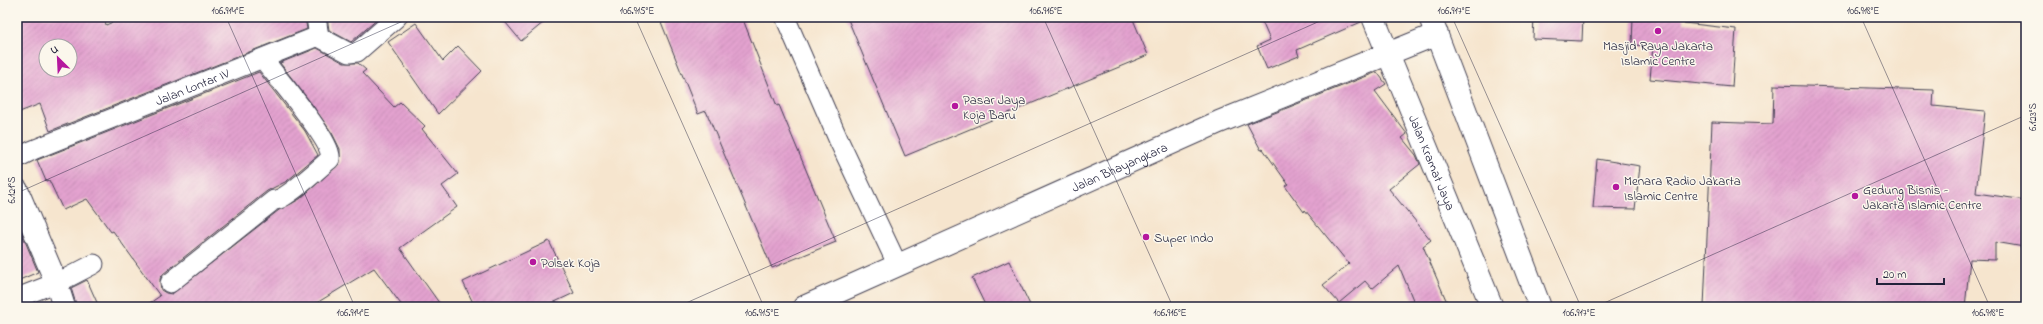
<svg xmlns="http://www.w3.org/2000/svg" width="2043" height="324" font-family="'Indie Flower',sans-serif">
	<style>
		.building { fill: url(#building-hatch); fill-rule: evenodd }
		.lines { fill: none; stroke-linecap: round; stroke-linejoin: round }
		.street-casing { stroke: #423f51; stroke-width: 21 }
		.secondary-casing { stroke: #423f51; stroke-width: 24 }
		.street { stroke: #fff; stroke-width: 19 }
		.secondary { stroke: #fff; stroke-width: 22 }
		.ticks { fill: none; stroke: #22223b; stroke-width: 1; stroke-opacity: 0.45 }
		.poi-dot { fill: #b5179e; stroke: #fbf7ec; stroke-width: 1.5 }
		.labels { text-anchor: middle; stroke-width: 3; stroke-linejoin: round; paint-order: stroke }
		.poi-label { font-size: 13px; fill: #22223b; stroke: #fbf7ec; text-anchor: start }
		.street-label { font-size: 13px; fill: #22223b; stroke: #fbf7ec }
		.neatline { fill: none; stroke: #22223b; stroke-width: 1.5 }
		.ticks-label { font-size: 10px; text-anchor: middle; fill: #22223b }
	</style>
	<defs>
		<pattern id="building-hatch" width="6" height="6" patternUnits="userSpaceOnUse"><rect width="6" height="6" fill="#e3a2cf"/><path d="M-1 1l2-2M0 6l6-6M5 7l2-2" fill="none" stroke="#c28bb3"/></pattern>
	</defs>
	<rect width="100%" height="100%" fill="#fbf7ec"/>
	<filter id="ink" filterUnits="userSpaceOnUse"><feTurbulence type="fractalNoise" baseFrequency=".025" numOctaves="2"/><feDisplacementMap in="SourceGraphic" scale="8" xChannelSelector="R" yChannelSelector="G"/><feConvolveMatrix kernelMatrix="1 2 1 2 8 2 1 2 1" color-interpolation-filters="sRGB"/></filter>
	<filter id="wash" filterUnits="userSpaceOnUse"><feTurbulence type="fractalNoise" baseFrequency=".012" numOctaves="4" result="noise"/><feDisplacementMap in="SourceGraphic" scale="16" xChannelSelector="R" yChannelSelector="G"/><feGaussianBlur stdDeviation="0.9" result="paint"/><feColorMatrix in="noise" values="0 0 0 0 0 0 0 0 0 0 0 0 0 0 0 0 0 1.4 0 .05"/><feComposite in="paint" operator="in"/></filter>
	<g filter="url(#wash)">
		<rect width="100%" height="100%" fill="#f6e5ce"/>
		<g id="blocks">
			<!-- building -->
			<g class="building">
				<path d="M17,17H104L106,25L124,17H305L307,29L50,131L40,104L17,113ZM46,46H70V70H46Z"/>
				<path d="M327,17H380L351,42L329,30Z"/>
				<path d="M501,17H550L521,41Z"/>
				<path d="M659,17H742L777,106L779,105L836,242L772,268L706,111L698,114Z"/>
				<path d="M847,17H1132L1148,55L905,156Z"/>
				<path d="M1260,17H1361V22L1297,50L1299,56L1267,69L1257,46L1270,40Z"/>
				<path d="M1534,17H1583L1582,41L1533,39Z"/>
				<path d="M1633,17H1684V23L1736,29L1732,87L1650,79L1653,46L1632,45Z"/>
				<path d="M416,23L443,61L458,46L482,71L438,114L388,42Z"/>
				<path d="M317,48L344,63H358L366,70L362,73L394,107L400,102L425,126L422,129L458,174L442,186L457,207L400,248L442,307H403L374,268L310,307H144L160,296L113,231L111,232L87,199L63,210L49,180L46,181L37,160L259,72L305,131L318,155L287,181L267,191L163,274L160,279L161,290L166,293L172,294L279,210L300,199L340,163V149L332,133L311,103L280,63Z"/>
				<path d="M1377,72L1386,84L1375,91L1407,134L1402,138L1416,155L1420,164L1389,189L1431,240L1423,246L1449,307H1416L1399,266L1372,289L1365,281L1339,303L1323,285L1349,264L1305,210L1304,212L1285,186L1288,184L1263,149L1261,150L1247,124Z"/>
				<path d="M1774,85L1934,90L1933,106L1985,111L1976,193L2026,200L2024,247L1995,242V260L1970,259L1965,307H1704L1712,122L1773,124Z"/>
				<path d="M1597,159L1640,166L1635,209L1593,208Z"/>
				<path d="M17,222L38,272L17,281Z"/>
				<path d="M549,241L574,293L544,307H475L463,282Z"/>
				<path d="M1009,261L1031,307H986L972,278Z"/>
				<path d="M87,280L99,307H77L76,304L71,288Z"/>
			</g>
		</g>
	</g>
	<g filter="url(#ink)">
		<use href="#blocks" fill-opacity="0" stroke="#423f51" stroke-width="1"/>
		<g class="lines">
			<defs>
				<g id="street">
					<path d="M316,17L319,37"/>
					<path d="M785,17L839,141L898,266"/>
					<path id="s1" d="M17,158L33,150L313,38L319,37L349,53L357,52L397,17"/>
					<path d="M170,283L274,200C282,203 322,166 330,159C334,143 275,75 263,59"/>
					<path d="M17,298L63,280L94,264"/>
				</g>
				<g id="secondary">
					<path id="s2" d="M1373,17L1492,307"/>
					<path d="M1430,17L1540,307"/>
					<path d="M17,190L56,282L64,307"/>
					<path id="s3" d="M804,307L1219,122L1437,34"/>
				</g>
			</defs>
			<!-- street casing -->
			<use href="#street" class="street-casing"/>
			<!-- secondary casing -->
			<use href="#secondary" class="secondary-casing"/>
			<!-- street -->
			<use href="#street" class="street"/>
			<!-- secondary -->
			<use href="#secondary" class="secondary"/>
		</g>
	</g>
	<!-- ticks -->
	<path class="ticks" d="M226,17L355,307M635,17L764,307M1043,17L1173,307M1452,17L1581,307M1861,17L1990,307M17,193L412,17M677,307L1329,17M1595,307L2026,115"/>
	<!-- markers -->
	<g class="poi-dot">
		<circle cx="1658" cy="31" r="4"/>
		<circle cx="955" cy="106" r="4"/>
		<circle cx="1616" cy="187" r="4"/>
		<circle cx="1855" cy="196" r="4"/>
		<circle cx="1146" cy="237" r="4"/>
		<circle cx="533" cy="262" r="4"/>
	</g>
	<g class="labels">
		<!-- poi labels -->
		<g class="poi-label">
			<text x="1658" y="50" text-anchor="middle">Masjid Raya Jakarta<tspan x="1658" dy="15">Islamic Centre</tspan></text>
			<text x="963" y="104">Pasar Jaya<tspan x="963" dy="15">Koja Baru</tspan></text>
			<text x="1624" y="185">Menara Radio Jakarta<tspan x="1624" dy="15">Islamic Centre</tspan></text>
			<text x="1863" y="194">Gedung Bisnis -<tspan x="1863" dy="15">Jakarta Islamic Centre</tspan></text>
			<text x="1154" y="242">Super Indo</text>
			<text x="541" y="267">Polsek Koja</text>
		</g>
		<!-- street labels -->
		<g class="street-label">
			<text dy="5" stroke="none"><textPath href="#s1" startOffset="189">Jalan Lontar IV</textPath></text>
			<text dy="5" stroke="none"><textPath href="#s2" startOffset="157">Jalan Kramat Jaya</textPath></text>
			<text dy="5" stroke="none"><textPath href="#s3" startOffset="345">Jalan Bhayangkara</textPath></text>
		</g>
	</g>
	<!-- margin -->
	<rect width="2043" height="324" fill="none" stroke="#fbf7ec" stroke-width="44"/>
	<!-- north arrow -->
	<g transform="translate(58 58) rotate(336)"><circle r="19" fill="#fbf7ec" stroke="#a4a2a5"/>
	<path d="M0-3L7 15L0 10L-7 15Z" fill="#b5179e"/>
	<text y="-6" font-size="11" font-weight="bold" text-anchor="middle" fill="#22223b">U</text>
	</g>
	<!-- scale -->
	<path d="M1877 278v6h67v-6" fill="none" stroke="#22223b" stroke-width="2"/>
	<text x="1883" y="278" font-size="12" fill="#22223b" stroke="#fbf7ec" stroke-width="3" paint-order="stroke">20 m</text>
	<rect x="22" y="22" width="1999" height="280" class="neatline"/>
	<g class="ticks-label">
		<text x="228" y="14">106.914°E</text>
		<text x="637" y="14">106.915°E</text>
		<text x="1046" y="14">106.916°E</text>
		<text x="1454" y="14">106.917°E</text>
		<text x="1863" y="14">106.918°E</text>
		<text transform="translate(2032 117) rotate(-90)" y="4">6.123°S</text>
		<text transform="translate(11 190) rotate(-90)" y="4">6.121°S</text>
		<text x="353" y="316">106.914°E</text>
		<text x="762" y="316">106.915°E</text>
		<text x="1170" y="316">106.916°E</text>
		<text x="1579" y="316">106.917°E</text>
		<text x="1988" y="316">106.918°E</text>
	</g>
</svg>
